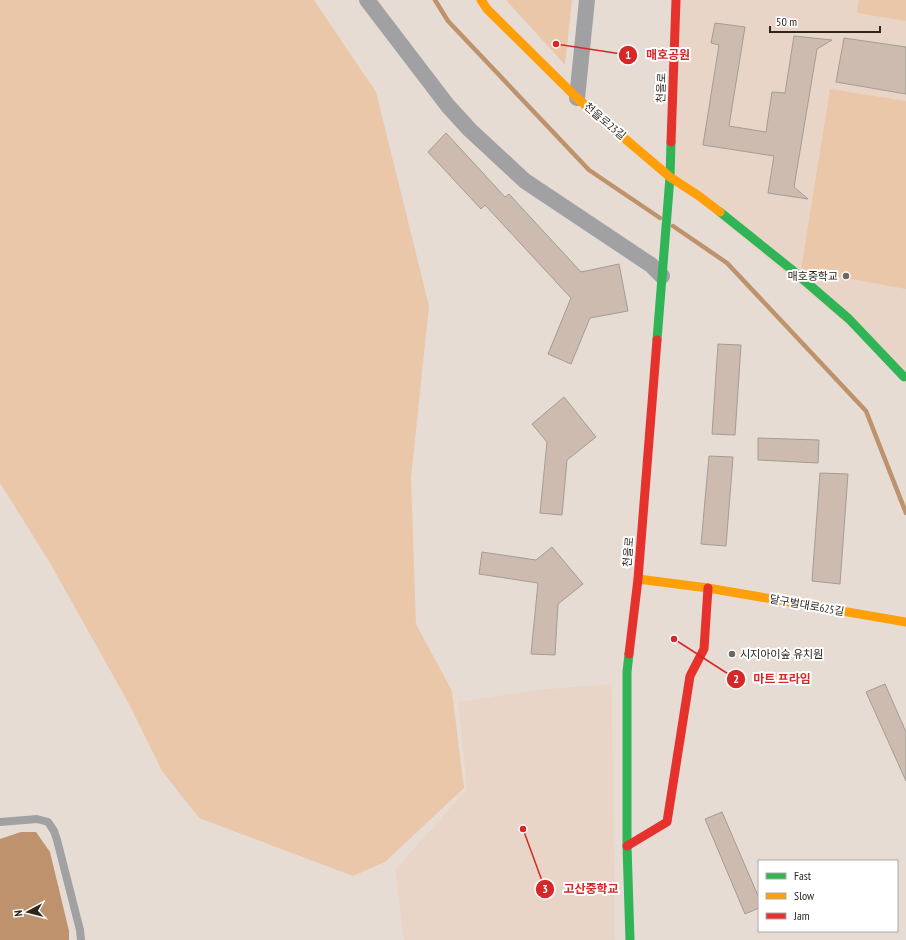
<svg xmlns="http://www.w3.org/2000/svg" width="906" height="940" font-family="'PT Sans Narrow','Noto Sans KR',sans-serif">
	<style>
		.built { fill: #e9d5c7 }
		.green { fill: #ebc7aa }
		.water { fill: #be926c }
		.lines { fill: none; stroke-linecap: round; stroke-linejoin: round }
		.stream { stroke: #be926c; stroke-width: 4.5 }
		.building { fill: #ccbbae; stroke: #a49c96 }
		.lane { stroke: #a1a1a3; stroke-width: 8 }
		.street { stroke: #a1a1a3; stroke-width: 16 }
		.fast { stroke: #30b455; stroke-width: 9 }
		.slow { stroke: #ff9f0a; stroke-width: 9 }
		.jam { stroke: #e5322d; stroke-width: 9 }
		.poi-dot { fill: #6e665f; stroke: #fff; stroke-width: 1.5 }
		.labels { text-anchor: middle; stroke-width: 4; stroke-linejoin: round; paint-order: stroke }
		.street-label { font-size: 11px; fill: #2d2620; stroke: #fff }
		.poi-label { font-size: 11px; fill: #2d2620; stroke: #fff; text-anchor: end }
		.leader { fill: none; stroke: #d62828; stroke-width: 1.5 }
		.callout-dot { fill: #d62828; stroke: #fff; stroke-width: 1.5 }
		.mark-label { font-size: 12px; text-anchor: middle; font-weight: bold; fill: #fff }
		.callout-label { font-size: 12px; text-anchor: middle; font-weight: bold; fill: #d62828; stroke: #fff; stroke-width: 4; stroke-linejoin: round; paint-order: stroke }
	</style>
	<rect width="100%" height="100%" fill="#e7dcd4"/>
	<!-- built -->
	<g class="built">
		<path d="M676,0H906V374L670,177Z"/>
		<path d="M612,684L615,940H404L395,870L467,789L458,702L535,690Z"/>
	</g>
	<!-- green -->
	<g class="green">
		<path d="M0,0H314L376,92L429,306L411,478L416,624L452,691L464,788L385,862L353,876L199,818L162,771L129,704L50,563L0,483Z"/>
		<path d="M506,0H572L565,65Z"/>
		<path d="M859,0H906V21L857,13Z"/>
		<path d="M830,89L906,101V289L801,270Z"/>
	</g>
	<!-- water -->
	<path class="water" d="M21,832H36L50,852L69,931V940H0V839Z"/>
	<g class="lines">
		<!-- stream -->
		<g class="stream">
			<path d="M435,0L448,21L589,170L660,218"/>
			<path d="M673,226L727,263L866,411L906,513"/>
		</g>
	</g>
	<!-- building -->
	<g class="building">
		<path d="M715,23L745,27L729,126L766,132L772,92L785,93L794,36L832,40L817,49L794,187L808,199L768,193L774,156L703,145L719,45L711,43Z"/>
		<path d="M844,38L906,47V94L836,82Z"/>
		<path d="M446,133L505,197L509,194L581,272L619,264L628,311L590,318L571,364L548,354L571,298L485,205L481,209L428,152Z"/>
		<path d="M718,344L741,345L735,435L712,434Z"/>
		<path d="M564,397L596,437L567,460L562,515L540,513L547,442L532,424Z"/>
		<path d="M758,438L819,440L818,463L758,460Z"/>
		<path d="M709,456L733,457L726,546L701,544Z"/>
		<path d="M820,473L848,474L840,584L812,581Z"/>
		<path d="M552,547L583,584L558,604L555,655L531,654L538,583L479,574L482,552L536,560Z"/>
		<path d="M885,684L906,732V781L866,692Z"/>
		<path d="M722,812L759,898V908L745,914L705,819Z"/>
	</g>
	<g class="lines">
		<!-- lane -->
		<path class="lane" d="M0,822L37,819L48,822L54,831L57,840L80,930L81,940"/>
		<!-- street -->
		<g class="street">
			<path d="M367,0L448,106L470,130L525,181L651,265L662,276"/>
			<path d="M577,98L587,0"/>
		</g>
		<!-- fast -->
		<g class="fast">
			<path d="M720,212L791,269L849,319L904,377"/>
			<path d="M657,340L670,177L671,142"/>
			<path d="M629,654L627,672V846L630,940"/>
		</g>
		<!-- slow -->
		<g class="slow">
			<path d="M481,0L487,9L577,98L670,177L699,196L720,212"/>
			<path d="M638,579L708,588L906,622"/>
		</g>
		<!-- jam -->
		<g class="jam">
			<path d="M671,142L676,0"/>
			<path d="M629,654L638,579L657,340"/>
			<path d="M627,846L667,822L690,676L704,649L708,588"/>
		</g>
	</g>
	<!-- markers -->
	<g class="poi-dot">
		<circle cx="846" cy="276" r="4"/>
		<circle cx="732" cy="654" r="4"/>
	</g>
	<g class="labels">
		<!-- street labels -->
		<g class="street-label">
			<text transform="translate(661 88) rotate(-88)" y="4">천을로</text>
			<text transform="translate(605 121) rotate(40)" y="4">천을로23길</text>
			<text transform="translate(628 552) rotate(-85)" y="4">천을로</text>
			<text transform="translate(807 605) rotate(10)" y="4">달구벌대로625길</text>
		</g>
		<!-- poi labels -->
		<g class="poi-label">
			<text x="838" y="280">매호중학교</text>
			<text x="740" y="658" text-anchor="start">시지아이숲 유치원</text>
		</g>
	</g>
	<!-- callouts -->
	<path class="leader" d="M556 44L628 55M674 639L736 679M523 829L545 889"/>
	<g class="callout-dot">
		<circle cx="556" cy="44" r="4"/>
		<circle cx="674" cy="639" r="4"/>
		<circle cx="523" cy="829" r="4"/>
		<circle cx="628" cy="55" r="10"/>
		<circle cx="736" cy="679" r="10"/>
		<circle cx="545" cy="889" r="10"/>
	</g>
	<g class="mark-label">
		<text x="628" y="59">1</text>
		<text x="736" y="683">2</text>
		<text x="545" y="893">3</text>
	</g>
	<g class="callout-label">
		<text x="668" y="59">매호공원</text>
		<text x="782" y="683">마트 프라임</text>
		<text x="591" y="893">고산중학교</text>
	</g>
	<!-- legend -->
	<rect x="758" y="860" width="140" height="72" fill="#ffffff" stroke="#aba8a6"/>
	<rect x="766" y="873" width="20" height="6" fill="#30b455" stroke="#aba8a6"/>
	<text x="794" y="880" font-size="12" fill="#2d2620">Fast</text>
	<rect x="766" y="893" width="20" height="6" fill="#ff9f0a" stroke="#aba8a6"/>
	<text x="794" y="900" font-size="12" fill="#2d2620">Slow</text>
	<rect x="766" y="913" width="20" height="6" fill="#e5322d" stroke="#aba8a6"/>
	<text x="794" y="920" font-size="12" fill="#2d2620">Jam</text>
	<!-- north arrow -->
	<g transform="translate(28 912) rotate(263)" stroke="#ffffff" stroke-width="3" paint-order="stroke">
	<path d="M0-3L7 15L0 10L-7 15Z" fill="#2d2620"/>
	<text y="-6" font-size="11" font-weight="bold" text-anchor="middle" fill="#2d2620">N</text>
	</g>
	<!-- scale -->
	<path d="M770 26v6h110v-6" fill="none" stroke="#2d2620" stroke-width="2"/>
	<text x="776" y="26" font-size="12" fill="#2d2620" stroke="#ffffff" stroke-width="3" paint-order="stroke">50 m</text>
</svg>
